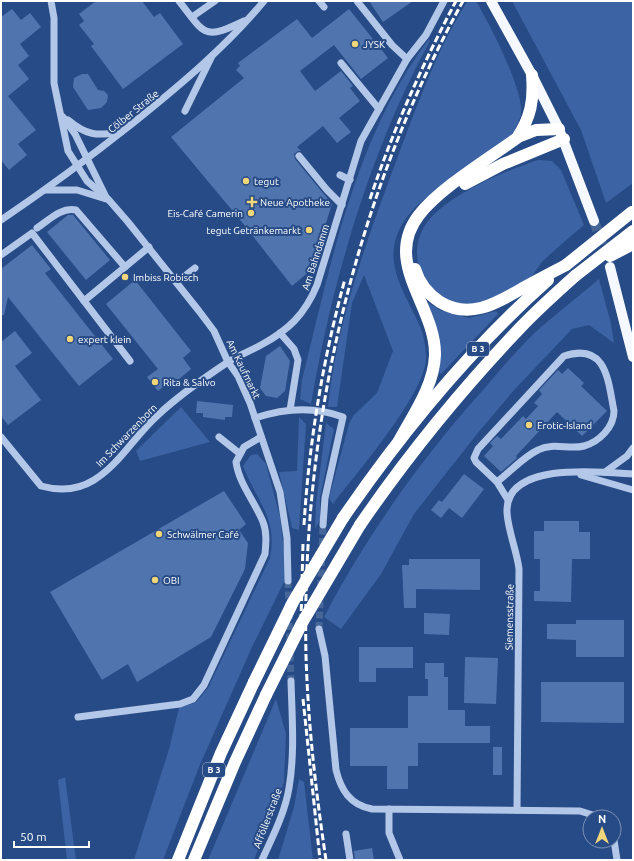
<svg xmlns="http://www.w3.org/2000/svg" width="634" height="861" font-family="Ubuntu,sans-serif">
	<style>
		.green { fill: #3c63a3 }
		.building { fill: #5074ae }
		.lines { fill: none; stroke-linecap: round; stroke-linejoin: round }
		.minor-tunnel { stroke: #476698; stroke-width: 7; stroke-dasharray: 7 3.5; stroke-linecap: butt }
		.major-tunnel { stroke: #476698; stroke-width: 10; stroke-dasharray: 10 5; stroke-linecap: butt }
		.minor { stroke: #b3c7e8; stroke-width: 7 }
		.major { stroke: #f5f8fe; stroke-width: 10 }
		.highway { stroke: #fff; stroke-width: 12 }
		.rail { stroke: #fff; stroke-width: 3; stroke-dasharray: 7 3; stroke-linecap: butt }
		.highway-bridge { stroke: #fff; stroke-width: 12 }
		.poi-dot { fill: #f0d579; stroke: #274b86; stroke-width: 1.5 }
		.labels { text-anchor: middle; stroke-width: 4; stroke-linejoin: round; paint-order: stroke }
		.shield { fill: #274b86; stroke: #bec9db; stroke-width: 1 }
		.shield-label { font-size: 9px; font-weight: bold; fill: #fff }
		.poi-label { font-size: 10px; fill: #fff; stroke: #274b86; text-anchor: start }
		.street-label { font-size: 10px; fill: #fff; stroke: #274b86 }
	</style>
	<rect width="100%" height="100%" fill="#274b86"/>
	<!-- green -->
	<g class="green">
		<path d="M476,1C488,21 524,90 521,113C521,117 517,126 515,130C503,147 457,175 438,189C419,202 401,218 395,242C388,270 407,298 418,322C423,332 426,346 426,357C427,392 355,475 333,504L329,498L349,424L353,416L377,393L393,351L364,275L352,303L337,407H328C337,320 368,237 398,156C418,103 437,50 467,2Z"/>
		<path d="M512,1H633V183L606,203L581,130Z"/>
		<path d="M429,39L430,41C370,150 332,282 311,404L300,399L302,380C331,263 355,137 429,39Z"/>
		<path d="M538,160L552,161L561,170L584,225C571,236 558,247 545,259C539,264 536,272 530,278C524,283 495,300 488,302C481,304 467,307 461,305C427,296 405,259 424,227C443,196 505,171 538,160Z"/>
		<path d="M599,279L611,324L614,343L589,325L572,329L515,389L477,434L414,514L381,574L341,629L324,617C367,535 421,459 483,390C501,369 520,346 541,327C560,311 580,295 599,279Z"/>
		<path d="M427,302L442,311L469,318L496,311L498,314L441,374L439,371C443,343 437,329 427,302Z"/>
		<path d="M181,407L210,442L140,461L136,451Z"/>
		<path d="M299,417L306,424L299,530L292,528L279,472L297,471Z"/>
		<path d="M326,423L334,429L320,498V520L315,529L316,504Z"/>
		<path d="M257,454L266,464L280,517L285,560L284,582L252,647L199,767L163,860H134L169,749L179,708L196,702L208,688L270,558C278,518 256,500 243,466L251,455Z"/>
		<path d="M276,699L286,734L284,782L254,860H208Z"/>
		<path d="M65,777L76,860H67L58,780Z"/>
		<path d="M299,779L304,782L313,860H278L294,807Z"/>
	</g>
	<!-- building -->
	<g class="building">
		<path d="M96,1H142L154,17L160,13L183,44L123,89L91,46L94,44L79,25L84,21L79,14Z"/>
		<path d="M369,1H413L383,22Z"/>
		<path d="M12,9L21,20L30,13L41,27L20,44L29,56L18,65L29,79L8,96L36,130L18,144L27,155L9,170L1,160V17Z"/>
		<path d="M349,9L388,58L361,79L334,45L300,71L315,91L341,71L353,86L350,88L360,101L339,118L351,132L337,143L323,126L297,147L301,151H298L294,154L295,159L332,204L311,270L292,286L241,221L171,137L244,78L236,70L240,66L238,63L297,19L312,38Z"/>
		<path d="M82,74H88L98,90L104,91L108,95L107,102L101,108L88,110L73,87L74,78Z"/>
		<path d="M68,215H73L110,260L86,280L47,232Z"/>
		<path d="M32,245L51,269L45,273L113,359L79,386L8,297L4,315H1V269Z"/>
		<path d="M135,280L191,351L183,358L191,369L171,386L169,382L158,391L147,377L158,369L106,304Z"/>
		<path d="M15,331L32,353L15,366L41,400L8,425L1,416V342Z"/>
		<path d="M280,346L290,361L285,391L277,398L266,396L260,388L266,356Z"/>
		<path d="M568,368L584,383L581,386L607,411L582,436L557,412L516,456L517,458L501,472L484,456L493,446L490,443L497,436L501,439L523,416L526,419L538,406L534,403L542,394L539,390L558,370L562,374Z"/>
		<path d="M197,401L233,405L232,417H225V420L203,417V413H196Z"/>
		<path d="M464,474L484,489L462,518L449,508L441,518L431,510L439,500L442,502Z"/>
		<path d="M224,491L246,524L239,530L248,543L245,569L211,637L137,682L128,664L102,680L50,592Z"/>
		<path d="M544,521H579V532H590V559H572L571,602L534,601V591H540V559H534V531H544Z"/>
		<path d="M409,559H480V590L416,589V608H404L402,565H409Z"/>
		<path d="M424,613L450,614L449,635L424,634Z"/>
		<path d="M576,620H624V657H576V640L547,639V624H576Z"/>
		<path d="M359,647H413V668H376V682H359Z"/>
		<path d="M465,657L498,658L496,704L464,703Z"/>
		<path d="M425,663H444V677H448V710H465V726H490V743H418V766H408V789H387V766H350V728H408V696H428V679H425Z"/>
		<path d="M541,682H624V723L541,722Z"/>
		<rect x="493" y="747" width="9" height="28"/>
		<path d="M372,848L374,860H355L354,851Z"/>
	</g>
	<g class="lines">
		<!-- minor-tunnel -->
		<g class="minor-tunnel">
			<path d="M288,581L291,681"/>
			<path d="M319,629L323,525"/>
		</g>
		<!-- major-tunnel -->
		<path class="major-tunnel" d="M594,221L610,267"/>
		<!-- minor -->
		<g class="minor">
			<path d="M51,1L54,18V83L68,151L87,181L108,199L128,222L199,311L214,331L228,362L238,376L250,403L280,492L287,538L288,581"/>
			<path d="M179,1C205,34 203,41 244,21"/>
			<path d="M319,1L324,7"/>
			<path d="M357,1L392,45L407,59"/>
			<path d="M192,17L215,1"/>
			<path d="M341,63L379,109"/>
			<path d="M185,111L212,56"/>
			<path d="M63,117L75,134L105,195"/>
			<path d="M68,120C87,136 97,136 121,132"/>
			<path d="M299,156L327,190L342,205"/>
			<path d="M340,175L350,180"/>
			<path d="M45,190H77L106,199"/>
			<path d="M1,220C47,189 90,157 133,123C179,86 226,47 264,1"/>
			<path d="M37,228C49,220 61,207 76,210L125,267"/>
			<path d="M1,255L32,233L130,361"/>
			<path d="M177,282L195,268"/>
			<path d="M84,301L149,247"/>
			<path d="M280,333L294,349L298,360L290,410"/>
			<path d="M255,418C285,408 314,406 343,417L325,498L323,525"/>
			<path d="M1,437L41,486C59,491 78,490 94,480C120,464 135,435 158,415C179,395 204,378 228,362C239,355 250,351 261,345C289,330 305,314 317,285L361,141L407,59L426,35L444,1"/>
			<path d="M219,437L239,453"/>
			<path d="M605,472L627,456L633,448"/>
			<path d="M581,475L633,490"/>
			<path d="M497,482L476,462L474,458L478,449L564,356C607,342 608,381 614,411C614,427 599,442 584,446C569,450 553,442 538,450C523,457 510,472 497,482L508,500"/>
			<path d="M319,629L325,656L336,770C341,790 350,805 372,809L580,811L599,817"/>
			<path d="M78,717L180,704L193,699L204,685L265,554C266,543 267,532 263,522C255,502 239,484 236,462L244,447L261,437"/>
			<path d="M389,809V833L400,860"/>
			<path d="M517,810L519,569C517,551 506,525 507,509C509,461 602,472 633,474"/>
			<path d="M346,834L350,860"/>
			<path d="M614,840L617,860"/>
			<path d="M262,860C272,838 285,813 289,788C295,753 292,716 291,681"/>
		</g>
		<!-- major -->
		<g class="major">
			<path d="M491,1L532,75L559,129L594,221"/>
			<path d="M610,267L633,357"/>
		</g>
		<!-- highway -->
		<g class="highway">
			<path d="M518,137L536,130L559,129"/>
			<path d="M465,184L503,164L564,139"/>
			<path d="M415,269C419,283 428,294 440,302C470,320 497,303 523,288C537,280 551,273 566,265"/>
			<path d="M399,441C413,415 434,386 435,355C436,306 382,263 419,215C440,188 488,159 517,138C531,117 534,100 532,75"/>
			<path d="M343,518C402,432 470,349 548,280"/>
			<path d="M360,525C408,455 461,390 520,328C537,310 556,293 575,276"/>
			<path d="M178,860L221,753L254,682"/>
			<path d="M194,860L235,762L266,695"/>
		</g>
		<!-- rail -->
		<g class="rail">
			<path d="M370,199C393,130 422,65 456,1"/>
			<path d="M304,525C309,442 323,359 345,279"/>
			<path d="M301,621L303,543"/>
			<path d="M303,699L320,860"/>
			<path d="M326,860C316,793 308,724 306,656C301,428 353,201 463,1"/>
		</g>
		<!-- highway-bridge -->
		<g class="highway-bridge">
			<path d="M610,256L633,244"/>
			<path d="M566,265L632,212"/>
			<path d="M575,276L633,231"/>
			<path d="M254,682L293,602L343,518"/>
			<path d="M266,695L302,623L360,525"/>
		</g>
	</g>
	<!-- markers -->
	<g class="poi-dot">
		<circle cx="355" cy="44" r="4"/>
		<circle cx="246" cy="181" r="4"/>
		<path d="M250 196h4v4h4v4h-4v4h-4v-4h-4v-4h4z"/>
		<circle cx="251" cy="213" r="4"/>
		<circle cx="309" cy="230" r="4"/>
		<circle cx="125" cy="277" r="4"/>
		<circle cx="70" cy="339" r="4"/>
		<circle cx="155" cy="382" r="4"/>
		<circle cx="529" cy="425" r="4"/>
		<circle cx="159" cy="534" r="4"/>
		<circle cx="155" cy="580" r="4"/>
	</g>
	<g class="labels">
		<!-- shield labels -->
		<g class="shield">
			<rect x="467" y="342" width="22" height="14" rx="3"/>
			<rect x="203" y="763" width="22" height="14" rx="3"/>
		</g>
		<g class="shield-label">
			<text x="478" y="352">B 3</text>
			<text x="214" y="773">B 3</text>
		</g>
		<!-- poi labels -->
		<g class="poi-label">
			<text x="363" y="48">JYSK</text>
			<text x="254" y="185">tegut</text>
			<text x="260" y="206">Neue Apotheke</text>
			<text x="243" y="217" text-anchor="end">Eis-Café Camerin</text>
			<text x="301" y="234" text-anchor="end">tegut Getränkemarkt</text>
			<text x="133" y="281">Imbiss Robisch</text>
			<text x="78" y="343">expert klein</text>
			<text x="163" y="386">Rita &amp; Salvo</text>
			<text x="537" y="429">Erotic-Island</text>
			<text x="167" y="538">Schwälmer Café</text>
			<text x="163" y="584">OBI</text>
		</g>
		<!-- street labels -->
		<g class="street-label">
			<text transform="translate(133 111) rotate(-39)" y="4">Cölber Straße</text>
			<text transform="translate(315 257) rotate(-72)" y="4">Am Bahndamm</text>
			<text transform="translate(244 369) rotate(64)" y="4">Am Kaufmarkt</text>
			<text transform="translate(126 435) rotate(-46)" y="4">Im Schwarzenborn</text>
			<text transform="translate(509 617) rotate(-89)" y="4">Siemensstraße</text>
			<text transform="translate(267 818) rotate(-69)" y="4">Afföllerstraße</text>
		</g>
	</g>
	<!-- border -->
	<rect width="634" height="861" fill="none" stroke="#ffffff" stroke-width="4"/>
	<!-- north arrow -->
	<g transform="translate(602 829)"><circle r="19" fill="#274b86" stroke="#7d93b6"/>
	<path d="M0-3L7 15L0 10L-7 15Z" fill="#f0d579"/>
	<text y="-6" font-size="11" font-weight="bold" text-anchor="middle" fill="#ffffff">N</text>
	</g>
	<!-- scale -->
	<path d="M14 841v6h75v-6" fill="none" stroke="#ffffff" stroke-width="2"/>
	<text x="20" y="841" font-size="12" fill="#ffffff" stroke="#274b86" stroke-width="3" paint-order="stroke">50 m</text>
</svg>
